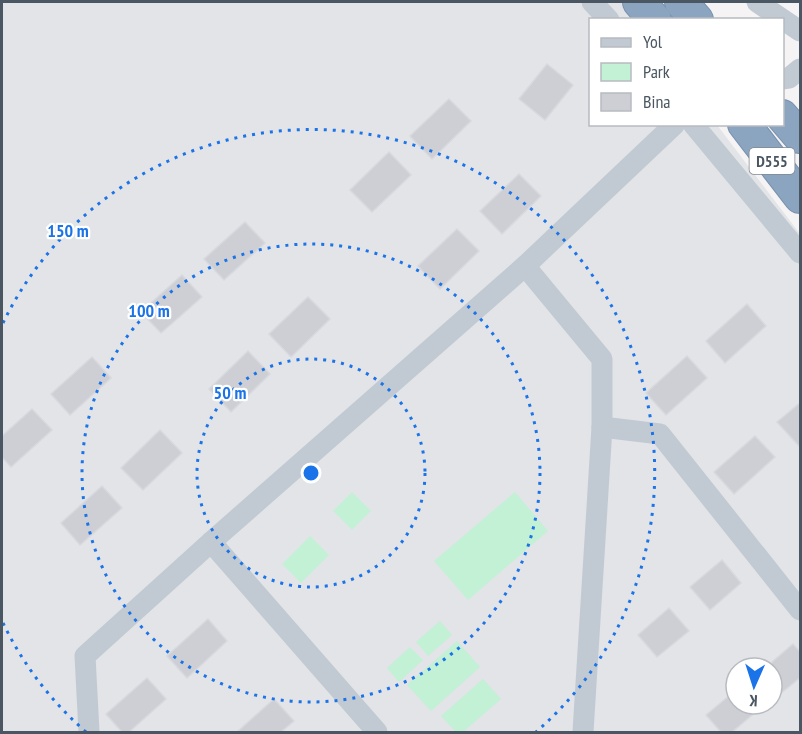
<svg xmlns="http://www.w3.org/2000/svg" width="802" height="734" font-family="'PT Sans Narrow',sans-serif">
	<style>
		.airport { fill: #e2e4e7; fill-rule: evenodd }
		.green { fill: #c3f1d5 }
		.building { fill: #cdcfd5; stroke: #d7d9de; stroke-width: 1.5 }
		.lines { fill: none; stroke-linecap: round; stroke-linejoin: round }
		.highway-casing { stroke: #7690ad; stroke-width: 34 }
		.minor { stroke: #c1cad2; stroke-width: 21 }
		.highway { stroke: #8ba5c1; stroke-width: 32 }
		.ring { fill: none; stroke: #1a73e8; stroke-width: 3; stroke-dasharray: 3 6 }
		.labels { text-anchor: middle; stroke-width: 4.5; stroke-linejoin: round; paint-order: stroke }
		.shield { fill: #fff; stroke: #808990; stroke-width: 1.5 }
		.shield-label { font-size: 16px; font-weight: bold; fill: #4a5661 }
		.centre { fill: #1a73e8; stroke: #fff; stroke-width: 3 }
		.ring-label { font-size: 18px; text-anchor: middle; font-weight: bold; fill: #1a73e8; stroke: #fff; stroke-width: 4.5; stroke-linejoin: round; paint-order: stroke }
	</style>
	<rect width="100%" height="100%" fill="#f5f3f3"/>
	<!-- airport -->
	<path class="airport" d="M2,2H622L637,19L590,20V124L717,125L800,234V732H2ZM736,668H772V704H736Z"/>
	<!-- green -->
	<g class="green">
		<path d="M352,492L371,511L352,530L333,511Z"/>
		<path d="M515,492L548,531L468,600L434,561Z"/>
		<path d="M310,536L329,555L301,583L282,564Z"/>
		<path d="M440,621L452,635L428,656L416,642Z"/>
		<path d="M457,641L480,667L431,711L407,685Z"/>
		<path d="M410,647L423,660L399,682L387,668Z"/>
		<path d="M483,679L501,699L463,732H456L441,716Z"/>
	</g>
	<!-- building -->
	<g class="building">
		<path d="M547,64L573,85L545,120L519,99Z"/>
		<path d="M449,99L471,121L432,159L410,136Z"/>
		<path d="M389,152L411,175L372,212L350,190Z"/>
		<path d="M519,174L541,196L502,234L480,211Z"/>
		<path d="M245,222L265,243L224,280L204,259Z"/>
		<path d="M457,229L479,251L440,289L418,266Z"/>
		<path d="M182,275L202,297L161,333L141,312Z"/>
		<path d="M308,297L330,319L291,357L269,334Z"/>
		<path d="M747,304L766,326L725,363L706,341Z"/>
		<path d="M248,351L270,374L231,412L209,389Z"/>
		<path d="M687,356L707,378L666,415L646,393Z"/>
		<path d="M92,357L111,378L70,415L51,394Z"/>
		<path d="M801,402V448L777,422Z"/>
		<path d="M32,409L52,430L11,467L2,457V436Z"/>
		<path d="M160,430L182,453L143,490L121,468Z"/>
		<path d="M755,436L775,457L734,494L714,472Z"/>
		<path d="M102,486L122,508L80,545L61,523Z"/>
		<path d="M722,560L741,583L710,610L690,587Z"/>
		<path d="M669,608L689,631L657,657L638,635Z"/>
		<path d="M208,619L227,641L187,678L167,656Z"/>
		<path d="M793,644L801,653V677L780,694L772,684V662Z"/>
		<path d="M147,678L166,699L129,732H122L106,714Z"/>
		<path d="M736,690V704H751L757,711L732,732H721L706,715Z"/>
		<path d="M274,699L294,721L281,732H237Z"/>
	</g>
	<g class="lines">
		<defs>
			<g id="highway">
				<path d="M639,2L655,20"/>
				<path d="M681,2L697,20"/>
				<path d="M782,116L800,137"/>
				<path d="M744,124L800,197"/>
			</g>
		</defs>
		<!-- highway casing -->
		<use href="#highway" class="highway-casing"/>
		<!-- minor -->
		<g class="minor">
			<path d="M592,2L609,20"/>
			<path d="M757,2L800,31"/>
			<path d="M782,79L789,78L800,69"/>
			<path d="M693,124L800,253"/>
			<path d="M525,266L602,359V427L583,732"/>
			<path d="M602,427L660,434L800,610"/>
			<path d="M211,542L377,732"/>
			<path d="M89,732L85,656L211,542L525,266L675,124"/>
		</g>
		<!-- highway -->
		<use href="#highway" class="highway"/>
	</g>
	<!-- distance rings -->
	<g class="ring">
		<circle cx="311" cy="473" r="114"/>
		<circle cx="311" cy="473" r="229"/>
		<path d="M86 732A343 343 0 0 1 3 623M3 323A343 343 0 1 1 536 732"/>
	</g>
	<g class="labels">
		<!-- shield labels -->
		<rect class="shield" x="749.5" y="148" width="45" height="26" rx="4.5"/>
		<g class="shield-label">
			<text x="772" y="167">D555</text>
		</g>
	</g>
	<circle cx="311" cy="473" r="9" class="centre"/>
	<g class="ring-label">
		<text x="68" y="237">150 m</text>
		<text x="149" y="317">100 m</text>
		<text x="230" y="399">50 m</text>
	</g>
	<!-- border -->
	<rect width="802" height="734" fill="none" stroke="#4a5661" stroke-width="6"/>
	<!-- legend -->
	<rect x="589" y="18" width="195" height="108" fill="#ffffff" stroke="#b7bbc0" stroke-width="1.5"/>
	<rect x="601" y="38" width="30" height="9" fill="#c1cad2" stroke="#b7bbc0" stroke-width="1.5"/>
	<text x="643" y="48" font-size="18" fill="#4a5661">Yol</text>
	<rect x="601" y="63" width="30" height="18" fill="#c3f1d5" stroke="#b7bbc0" stroke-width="1.5"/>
	<text x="643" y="78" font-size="18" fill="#4a5661">Park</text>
	<rect x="601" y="93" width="30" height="18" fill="#cdcfd5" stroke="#b7bbc0" stroke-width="1.5"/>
	<text x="643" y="108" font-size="18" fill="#4a5661">Bina</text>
	<!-- north arrow -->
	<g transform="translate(754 686) rotate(183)"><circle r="28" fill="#ffffff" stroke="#b7bbc0" stroke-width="1.5"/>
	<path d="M0-4.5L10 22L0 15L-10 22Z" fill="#1a73e8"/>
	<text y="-9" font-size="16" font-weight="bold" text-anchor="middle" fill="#4a5661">K</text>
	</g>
</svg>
